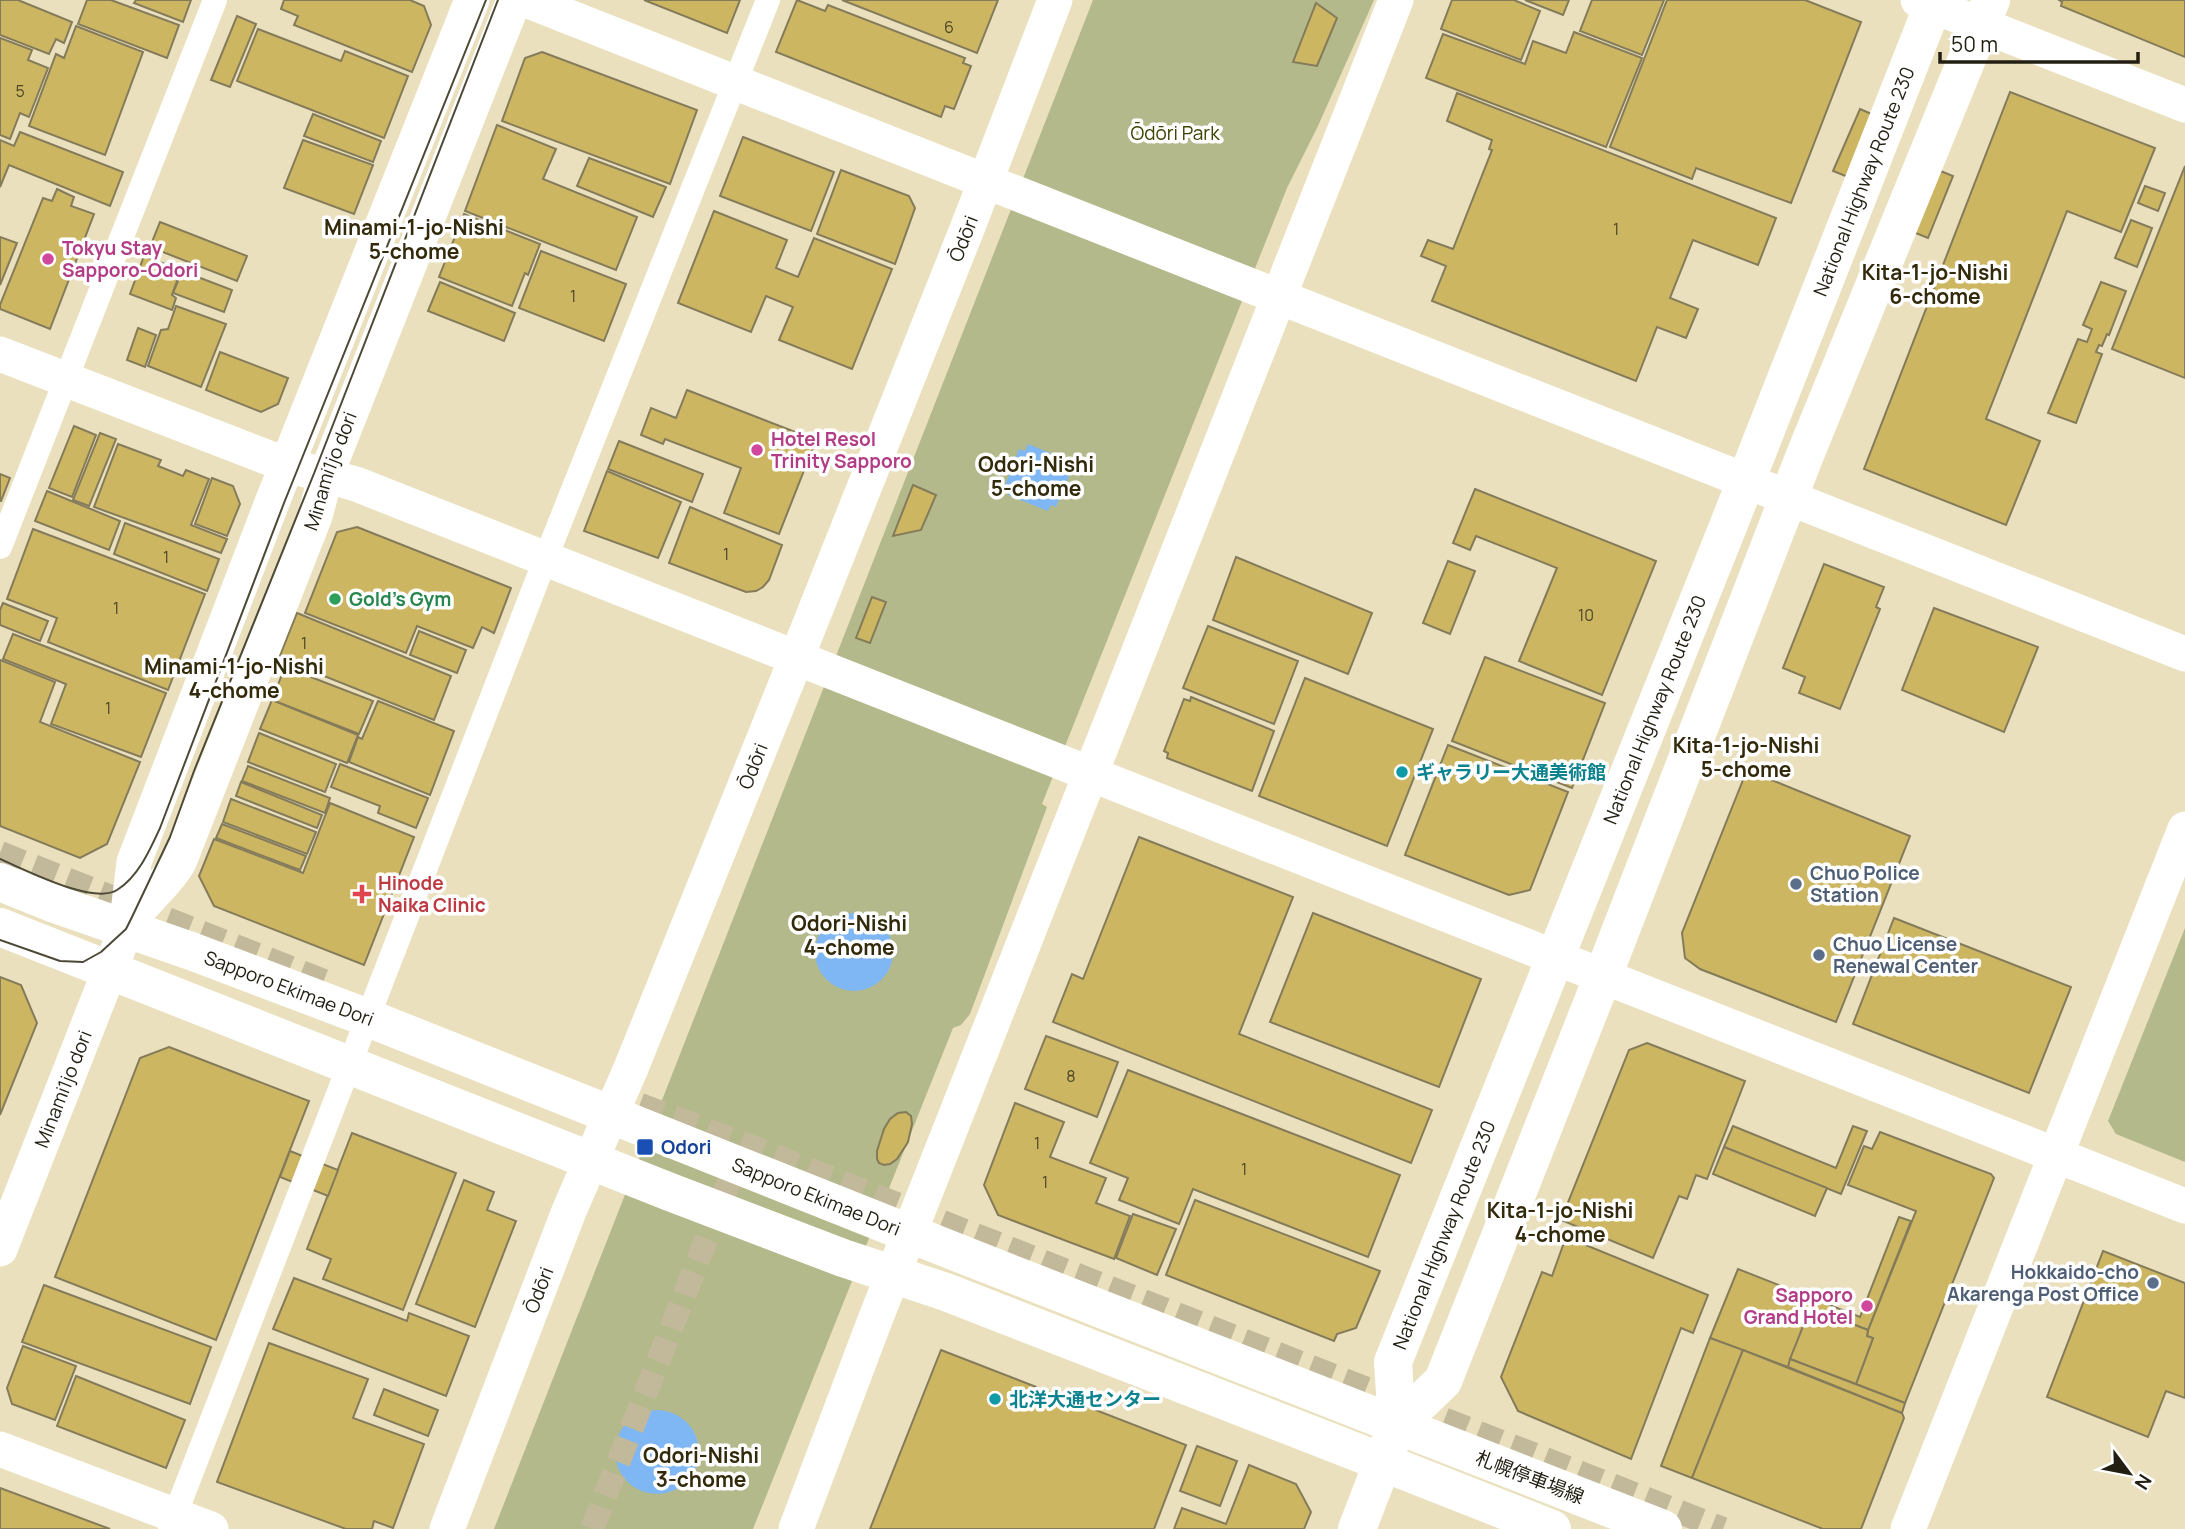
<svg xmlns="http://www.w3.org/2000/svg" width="2185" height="1529" font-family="Manrope,'Noto Sans JP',sans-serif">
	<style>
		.green { fill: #b3b98a }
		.water { fill: #7fb6f4 }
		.building { fill: #cdb662; stroke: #847b5b; stroke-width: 2 }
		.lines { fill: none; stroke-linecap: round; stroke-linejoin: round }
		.street-tunnel { stroke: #c2b99b; stroke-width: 24; stroke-dasharray: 24 12; stroke-linecap: butt }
		.street { stroke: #fff; stroke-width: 24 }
		.secondary { stroke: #fff; stroke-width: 35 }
		.primary { stroke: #fff; stroke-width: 38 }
		.highway { stroke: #fff; stroke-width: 38 }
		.tram { stroke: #4d4937; stroke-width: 2 }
		.hotel-dot { fill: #d1479c; stroke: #fff; stroke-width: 2.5 }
		.leisure-dot { fill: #2e9e5b; stroke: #fff; stroke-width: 2.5 }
		.culture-dot { fill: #0f9aa8; stroke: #fff; stroke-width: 2.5 }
		.service-dot { fill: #5c6f8a; stroke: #fff; stroke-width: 2.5 }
		.health-dot { fill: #e0444e; stroke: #fff; stroke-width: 2.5 }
		.transit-dot { fill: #1a4fb4; stroke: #fff; stroke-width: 2.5 }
		.labels { text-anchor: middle; stroke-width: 7; stroke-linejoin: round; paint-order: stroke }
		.number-label { font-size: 16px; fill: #4d4526 }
		.park-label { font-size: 19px; fill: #3e4300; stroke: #fff }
		.street-label { font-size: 19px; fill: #221f12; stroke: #fff }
		.hotel-label { font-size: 19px; font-weight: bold; fill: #b23c85; stroke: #fff; text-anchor: start }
		.leisure-label { font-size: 19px; font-weight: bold; fill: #27864d; stroke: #fff; text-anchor: start }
		.culture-label { font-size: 19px; font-weight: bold; fill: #0d838f; stroke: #fff; text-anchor: start }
		.service-label { font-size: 19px; font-weight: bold; fill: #4e5e75; stroke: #fff; text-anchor: start }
		.health-label { font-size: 19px; font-weight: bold; fill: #be3a42; stroke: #fff; text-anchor: start }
		.transit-label { font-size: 19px; font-weight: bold; fill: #164399; stroke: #fff; text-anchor: start }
		.neighbourhood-label { font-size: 21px; font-weight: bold; fill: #322a0b; stroke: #fff }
	</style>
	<rect width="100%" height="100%" fill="#eae0bd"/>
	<!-- green -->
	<g class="green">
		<path d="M1093,0H1374L1318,126L1287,188L1042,804L1047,807L970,1014L961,1025L953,1028L753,1529H494Z"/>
		<path d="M2185,928V1162L2116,1134L2108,1121Z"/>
	</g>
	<!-- water -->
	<g class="water">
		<path d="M1028,444L1067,460L1064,466L1072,469L1056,507L1051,505L1048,511L1008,495L1009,490L1004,488L1019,449L1025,451Z"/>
		<circle cx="854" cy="952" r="39"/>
		<circle cx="657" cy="1452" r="42"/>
	</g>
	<!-- building -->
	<g class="building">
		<path d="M0,0H18L72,22L64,43L56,39L49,54L0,35Z"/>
		<path d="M87,0H111L179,25L167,58L78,24Z"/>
		<path d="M136,0H191L183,22L134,3Z"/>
		<path d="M284,0H410L424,6L431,25L412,72L294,25L298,16L281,9Z"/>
		<path d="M644,0H740L727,33Z"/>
		<path d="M797,0L825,11L828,5L965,58L963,63L971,66L954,109L945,106L941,117L776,52Z"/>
		<path d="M842,0H998L977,53Z"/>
		<path d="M1452,0H1514L1540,11L1521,60L1441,29Z"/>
		<path d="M1525,0H1569L1563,15Z"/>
		<path d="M1592,0H1664L1642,55L1580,31Z"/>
		<path d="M1667,0H1805L1861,22L1791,203L1696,168L1692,179L1610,147Z"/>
		<path d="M2059,0H2185V57L2061,6L2062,2Z"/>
		<path d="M1316,3L1337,18L1317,66L1293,62Z"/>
		<path d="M237,16L256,24L230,87L211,80Z"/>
		<path d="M76,26L143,52L105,155L29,126L56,54L64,58Z"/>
		<path d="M258,29L341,61L345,51L408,76L384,138L237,81Z"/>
		<path d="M1574,32L1642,58L1606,147L1426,78L1443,34L1525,64L1533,41L1566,53Z"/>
		<path d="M0,38L32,50L28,60L48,68L29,117L20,113L10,139L0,135Z"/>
		<path d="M542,52L697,110L670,184L502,121L525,58Z"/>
		<path d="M2010,92L2155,148L2121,232L2067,211L1986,419L2040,441L2006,525L1864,469Z"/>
		<path d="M1457,93L1776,218L1758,265L1693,240L1670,298L1698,309L1686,338L1657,327L1636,381L1432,301L1446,266L1421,256L1428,240L1453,249L1492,150L1489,149L1492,140L1447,121Z"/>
		<path d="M1860,109L1874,115L1848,177L1833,171Z"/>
		<path d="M313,114L381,141L373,162L304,136Z"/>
		<path d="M497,125L556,149L543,179L637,217L616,270L465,211Z"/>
		<path d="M20,132L123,172L110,206L9,165L0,187V140L14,146Z"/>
		<path d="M743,137L834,172L811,231L720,196Z"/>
		<path d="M303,140L373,165L354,214L284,188Z"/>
		<path d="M589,158L666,187L653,217L577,186Z"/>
		<path d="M2185,166V378L2112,349Z"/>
		<path d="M841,170L909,196L915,208L895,264L817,234Z"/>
		<path d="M1938,170L1953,176L1928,238L1913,232Z"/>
		<path d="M2145,186L2165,193L2158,211L2138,203Z"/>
		<path d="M57,189L74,197L71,206L94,214L50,329L0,309V305L43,198L52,201Z"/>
		<path d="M714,211L787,240L776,268L798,277L814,238L892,269L852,369L779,340L793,307L766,296L751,332L678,303Z"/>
		<path d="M464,214L540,244L528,275L525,273L512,306L439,277Z"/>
		<path d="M2131,220L2152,228L2137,267L2115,258Z"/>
		<path d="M160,222L247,256L237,281L150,247Z"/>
		<path d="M0,237L17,243L0,285Z"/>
		<path d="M541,251L626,284L604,341L519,308Z"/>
		<path d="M144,256L181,270L172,295L176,298L172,310L130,294Z"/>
		<path d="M182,271L232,290L224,312L173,293Z"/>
		<path d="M440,282L515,313L504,341L428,311Z"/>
		<path d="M2101,282L2126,291L2109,335L2107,334L2102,346L2099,345L2096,352L2102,354L2076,423L2048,413L2078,339L2087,342L2092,329L2083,325Z"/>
		<path d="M176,306L226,324L201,387L148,366L161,330L168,329Z"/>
		<path d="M138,328L156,335L145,367L127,360Z"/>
		<path d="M220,352L288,378L278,404L261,412L206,390Z"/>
		<path d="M687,390L816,440L779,534L724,513L741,468L665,439L663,444L641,435L651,408L676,418Z"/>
		<path d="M74,426L96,435L72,497L49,488Z"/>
		<path d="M100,433L116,439L89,506L73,500Z"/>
		<path d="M619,441L703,474L692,502L608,469Z"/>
		<path d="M118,444L161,460L158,466L183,476L186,470L209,479L191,525L227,539L221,553L94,507Z"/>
		<path d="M607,471L681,502L658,558L584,531Z"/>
		<path d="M0,474L10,478L1,501H0Z"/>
		<path d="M212,478L233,486L240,504L227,536L195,524Z"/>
		<path d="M913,485L936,495L921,530L893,536Z"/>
		<path d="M1475,489L1656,561L1602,695L1519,661L1557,568L1476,536L1470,550L1453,543Z"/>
		<path d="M47,491L120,521L109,550L35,521Z"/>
		<path d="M690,507L782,545L769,580L763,587L756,591L746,592L669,563Z"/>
		<path d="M125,523L219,559L207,591L114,554Z"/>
		<path d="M357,527L511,588L494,633L482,627L473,648L417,626L406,653L305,613L337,532Z"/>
		<path d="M33,529L205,594L168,690L48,642L57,618L7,599Z"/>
		<path d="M1236,557L1372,613L1348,674L1213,620Z"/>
		<path d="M1448,561L1475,571L1450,634L1423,623Z"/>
		<path d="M1824,564L1884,587L1876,607L1880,609L1840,709L1799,693L1805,677L1783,668Z"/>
		<path d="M872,597L886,602L870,643L856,638Z"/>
		<path d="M3,603L48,621L40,641L0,625V610Z"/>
		<path d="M1934,608L2038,647L2004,732L1902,690Z"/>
		<path d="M297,613L451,676L434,720L279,658Z"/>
		<path d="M1208,626L1298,661L1274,724L1183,688Z"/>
		<path d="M419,631L466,650L457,673L410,655Z"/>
		<path d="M13,634L166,693L141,757L51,724L66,684L3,659Z"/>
		<path d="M1485,657L1605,703L1572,788L1452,741Z"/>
		<path d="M0,660L55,682L40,722L140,762L107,844L80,858L0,826Z"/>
		<path d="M285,667L373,701L359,734L272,700Z"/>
		<path d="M1305,678L1433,729L1387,846L1259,796Z"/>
		<path d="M1191,697L1274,731L1252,791L1167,758L1168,753L1164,751L1184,699L1190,701Z"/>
		<path d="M272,700L358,735L347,763L260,729Z"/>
		<path d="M378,701L454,731L430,795L349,762L358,737L362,739Z"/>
		<path d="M259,733L336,764L325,792L248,762Z"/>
		<path d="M1448,745L1568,792L1530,890L1509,895L1405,855Z"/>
		<path d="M340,764L428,798L416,828L378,813L380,806L331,787Z"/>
		<path d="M248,766L330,798L325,813L242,781Z"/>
		<path d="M1747,770L1910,836L1836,1022L1700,969L1685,958L1682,933Z"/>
		<path d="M241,782L322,815L317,828L236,796Z"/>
		<path d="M231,799L316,832L307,854L223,822Z"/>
		<path d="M330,803L414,837L364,965L214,906L199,876L214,839L303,873Z"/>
		<path d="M222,824L306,856L300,870L216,838Z"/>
		<path d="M1139,837L1293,897L1239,1034L1432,1110L1411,1163L1053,1022L1072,974L1083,979Z"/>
		<path d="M1313,913L1481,979L1439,1087L1270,1022Z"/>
		<path d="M1894,918L2071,987L2029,1093L1853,1024Z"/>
		<path d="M0,977L21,985L37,1023L0,1115Z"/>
		<path d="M1046,1036L1118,1062L1097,1117L1025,1089Z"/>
		<path d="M1647,1043L1745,1081L1707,1179L1696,1175L1687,1199L1679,1196L1653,1258L1561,1220L1629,1050Z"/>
		<path d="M169,1047L309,1101L216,1340L55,1277L140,1058Z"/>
		<path d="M1128,1070L1400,1175L1368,1257L1193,1189L1179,1224L1119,1200L1128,1178L1090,1163Z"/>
		<path d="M1015,1103L1064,1122L1050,1157L1106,1178L1096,1203L1130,1216L1114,1259L998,1215L984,1185Z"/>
		<path d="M906,1112L911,1116L912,1124L908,1142L897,1159L890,1164L884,1165L879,1163L877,1159V1151L884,1129L890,1119L898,1113Z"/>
		<path d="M1733,1126L1836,1168L1853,1126L1867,1131L1841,1194L1724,1147Z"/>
		<path d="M1880,1132L1991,1174L1994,1178L1905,1403L1856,1384L1873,1338L1867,1336L1868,1330L1916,1211L1848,1185L1864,1146L1872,1149Z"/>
		<path d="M352,1133L456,1173L403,1310L323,1279L331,1259L307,1249Z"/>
		<path d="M1724,1147L1827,1188L1815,1216L1713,1174Z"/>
		<path d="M290,1151L338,1170L328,1196L280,1177Z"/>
		<path d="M464,1180L494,1192L487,1210L516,1221L475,1327L416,1304Z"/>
		<path d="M1195,1200L1380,1271L1356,1328L1337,1334L1334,1341L1166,1275Z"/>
		<path d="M1133,1214L1176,1229L1157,1275L1116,1258Z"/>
		<path d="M1899,1217L1911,1221L1868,1330L1821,1312L1819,1317L1808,1314L1788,1367L1710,1338L1738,1269L1860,1317Z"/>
		<path d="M1566,1237L1708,1295L1693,1333L1681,1328L1631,1459L1518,1411L1501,1377L1542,1272L1552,1276Z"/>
		<path d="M2103,1251L2185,1283V1398L2166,1391L2148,1437L2047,1397Z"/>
		<path d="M294,1278L407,1321L409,1313L469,1336L446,1396L273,1329Z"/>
		<path d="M44,1285L211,1347L190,1404L22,1342Z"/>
		<path d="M1821,1312L1868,1330L1867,1336L1873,1338L1856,1384L1790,1359L1808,1314L1819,1317Z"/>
		<path d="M1710,1338L1743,1350L1692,1478L1661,1466Z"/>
		<path d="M269,1343L368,1379L353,1418L424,1444L393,1528L374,1521L372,1529H346L217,1482Z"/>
		<path d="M23,1346L76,1366L55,1420L12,1404L7,1388Z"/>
		<path d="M941,1350L1186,1445L1154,1529H870Z"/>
		<path d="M1743,1350L1902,1413L1904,1418L1861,1529H1823L1692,1478Z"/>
		<path d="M1790,1359L1905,1403L1902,1413L1788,1367Z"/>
		<path d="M76,1376L185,1420L166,1468L57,1426Z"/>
		<path d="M384,1389L438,1410L428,1436L374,1415Z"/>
		<path d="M1197,1446L1237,1461L1220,1506L1180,1491Z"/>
		<path d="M1249,1465L1296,1484L1311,1512L1304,1529H1174L1182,1508L1226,1524Z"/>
		<path d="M0,1488L110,1529H0Z"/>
	</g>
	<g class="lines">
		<!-- street-tunnel -->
		<g class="street-tunnel">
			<path d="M0,853L334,985"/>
			<path d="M606,1092L744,1144L1723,1529"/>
			<path d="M592,1529L741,1151"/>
		</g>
		<!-- street -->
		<g class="street">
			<path d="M0,547L215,0"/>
			<path d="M170,1528L545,560L768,0"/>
		</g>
		<!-- secondary -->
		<g class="secondary">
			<path d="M526,0L2185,654"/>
			<path d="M1918,0L2185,105"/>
			<path d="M0,354L287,465L356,484L2185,1206"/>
			<path d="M126,929L134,862L273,500L472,0"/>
			<path id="s1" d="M0,1249L126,929C139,903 165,887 179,862L315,516L326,475L514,0"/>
			<path d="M0,1449L211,1529"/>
			<path id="s2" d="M447,1529L569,1211L631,1068L796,659L969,224L1055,0"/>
			<path d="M796,1529L875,1320L1396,0"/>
			<path d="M1908,1529L2185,829"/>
		</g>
		<!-- primary -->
		<g class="primary">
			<path d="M1397,1425L1663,1529"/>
			<path d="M1382,1462L1552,1529"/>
		</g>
		<!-- highway -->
		<g class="highway">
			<path id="s3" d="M0,882L52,903L191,951L368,1018L961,1254L1397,1425"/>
			<path d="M0,927L670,1192L843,1258L946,1292L1382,1462"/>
			<path id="s4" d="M1397,1425L1393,1362L1729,524L1935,0"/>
			<path d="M1357,1529L1397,1425L1443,1381L1603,976L1805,455L1991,0"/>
		</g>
		<!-- tram -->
		<g class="tram">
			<path d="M0,859C26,870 93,905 117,890C138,877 150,850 160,828L284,503L486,0"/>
			<path d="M0,940L60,961L83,962L101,952L126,929L132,917L170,837L194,771L315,471L498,0"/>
		</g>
	</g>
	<!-- markers -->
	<g class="hotel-dot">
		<circle cx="48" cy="259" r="7"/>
		<circle cx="757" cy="450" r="7"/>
		<circle cx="1867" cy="1306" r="7"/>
	</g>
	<circle class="leisure-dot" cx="335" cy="599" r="7"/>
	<g class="culture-dot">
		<circle cx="1402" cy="772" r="7"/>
		<circle cx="995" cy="1399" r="7"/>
	</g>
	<g class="service-dot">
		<circle cx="1796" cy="884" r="7"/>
		<circle cx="1819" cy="955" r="7"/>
		<circle cx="2153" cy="1283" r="7"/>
	</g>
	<path class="health-dot" d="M358.5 883.5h7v7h7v7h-7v7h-7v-7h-7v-7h7z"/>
	<rect class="transit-dot" x="636" y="1138" width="18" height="18" rx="3.5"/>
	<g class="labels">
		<!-- number labels -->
		<g class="number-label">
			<text x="949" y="33">6</text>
			<text x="20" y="97">5</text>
			<text x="1616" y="235">1</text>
			<text x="573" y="302">1</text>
			<text x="726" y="560">1</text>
			<text x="166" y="563">1</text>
			<text x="116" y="614">1</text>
			<text x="1586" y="621">10</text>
			<text x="304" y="649">1</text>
			<text x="108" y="714">1</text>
			<text x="1071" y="1082">8</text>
			<text x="1037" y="1149">1</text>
			<text x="1244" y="1175">1</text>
			<text x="1045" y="1188">1</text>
		</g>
		<!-- park labels -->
		<g class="park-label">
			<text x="1175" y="140">Ōdōri Park</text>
		</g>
		<!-- street labels -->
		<g class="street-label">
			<text dy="7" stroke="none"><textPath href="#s4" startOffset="1334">National Highway Route 230</textPath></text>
			<text dy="7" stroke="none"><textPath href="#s2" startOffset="1390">Ōdōri</textPath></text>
			<text dy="7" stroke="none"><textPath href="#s1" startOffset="849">Minami1jo dori</textPath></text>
			<text dy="7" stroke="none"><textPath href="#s4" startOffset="766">National Highway Route 230</textPath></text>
			<text dy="7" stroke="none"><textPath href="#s2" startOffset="822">Ōdōri</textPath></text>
			<text dy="7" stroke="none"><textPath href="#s3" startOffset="308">Sapporo Ekimae Dori</textPath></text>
			<text dy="7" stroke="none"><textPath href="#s1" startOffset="172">Minami1jo dori</textPath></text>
			<text dy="7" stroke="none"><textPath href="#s3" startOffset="875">Sapporo Ekimae Dori</textPath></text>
			<text dy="7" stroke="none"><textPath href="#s4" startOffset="200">National Highway Route 230</textPath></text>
			<text dy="7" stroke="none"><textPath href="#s2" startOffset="256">Ōdōri</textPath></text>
			<text transform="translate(1530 1477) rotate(21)" y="7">札幌停車場線</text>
		</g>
		<!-- hotel labels -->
		<g class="hotel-label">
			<text x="62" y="255">Tokyu Stay<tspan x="62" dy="22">Sapporo-Odori</tspan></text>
			<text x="771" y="446">Hotel Resol<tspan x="771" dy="22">Trinity Sapporo</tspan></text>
			<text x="1853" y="1302" text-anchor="end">Sapporo<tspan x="1853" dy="22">Grand Hotel</tspan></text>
		</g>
		<!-- leisure labels -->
		<g class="leisure-label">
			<text x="349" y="606">Gold's Gym</text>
		</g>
		<!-- culture labels -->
		<g class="culture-label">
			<text x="1416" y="779">ギャラリー大通美術館</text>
			<text x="1009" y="1406">北洋大通センター</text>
		</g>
		<!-- service labels -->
		<g class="service-label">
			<text x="1810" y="880">Chuo Police<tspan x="1810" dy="22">Station</tspan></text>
			<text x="1833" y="951">Chuo License<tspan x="1833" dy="22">Renewal Center</tspan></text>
			<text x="2139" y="1279" text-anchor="end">Hokkaido-cho<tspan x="2139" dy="22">Akarenga Post Office</tspan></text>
		</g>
		<!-- health labels -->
		<g class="health-label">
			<text x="378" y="890">Hinode<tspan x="378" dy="22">Naika Clinic</tspan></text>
		</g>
		<!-- transit labels -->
		<g class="transit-label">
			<text x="661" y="1154">Odori</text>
		</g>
		<!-- neighbourhood labels -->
		<g class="neighbourhood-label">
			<text x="414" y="235">Minami-1-jo-Nishi<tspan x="414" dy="24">5-chome</tspan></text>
			<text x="1935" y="280">Kita-1-jo-Nishi<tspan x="1935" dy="24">6-chome</tspan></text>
			<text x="1036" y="472">Odori-Nishi<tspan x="1036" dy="24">5-chome</tspan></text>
			<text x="234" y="674">Minami-1-jo-Nishi<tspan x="234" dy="24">4-chome</tspan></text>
			<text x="1746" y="753">Kita-1-jo-Nishi<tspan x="1746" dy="24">5-chome</tspan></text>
			<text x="849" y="931">Odori-Nishi<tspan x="849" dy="24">4-chome</tspan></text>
			<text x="1560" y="1218">Kita-1-jo-Nishi<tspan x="1560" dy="24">4-chome</tspan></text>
			<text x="701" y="1463">Odori-Nishi<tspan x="701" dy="24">3-chome</tspan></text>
		</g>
	</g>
	<!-- north arrow -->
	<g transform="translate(2129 1473) rotate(122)" stroke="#ffffff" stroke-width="5" paint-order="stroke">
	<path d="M0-5L12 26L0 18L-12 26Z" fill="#221f12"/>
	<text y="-10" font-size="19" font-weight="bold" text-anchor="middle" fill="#221f12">N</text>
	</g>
	<!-- scale -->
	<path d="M1940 52v10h198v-10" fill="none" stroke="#221f12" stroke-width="3.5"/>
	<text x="1951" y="52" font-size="21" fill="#221f12" stroke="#ffffff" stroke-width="5" paint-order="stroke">50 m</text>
</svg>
